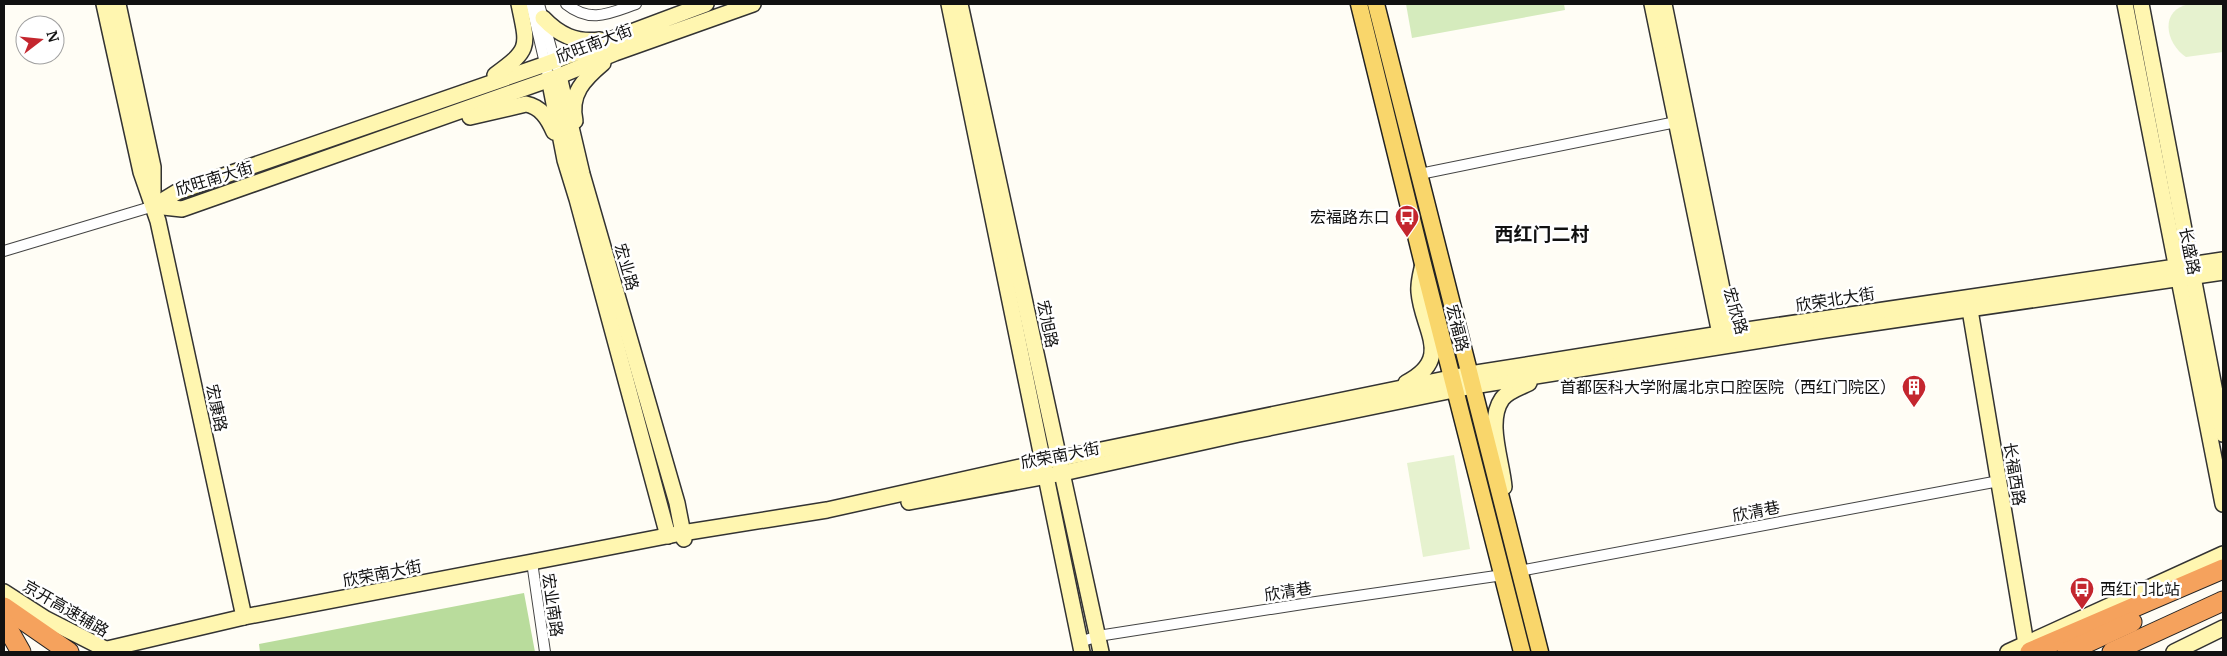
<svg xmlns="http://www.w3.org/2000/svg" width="2227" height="656" font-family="Merriweather,'Noto Sans SC',serif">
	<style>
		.green { fill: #d5ebbd }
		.forest { fill: #b9dc9c }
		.pitch { fill: #e6f2cf }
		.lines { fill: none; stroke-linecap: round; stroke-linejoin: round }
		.street-casing { stroke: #444; stroke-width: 12 }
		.secondary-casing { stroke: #333; stroke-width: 18 }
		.primary-casing { stroke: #222; stroke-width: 19 }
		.highway-casing { stroke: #222; stroke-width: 21 }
		.street { stroke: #fff; stroke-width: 10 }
		.secondary { stroke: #fff6b0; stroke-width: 15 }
		.primary { stroke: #f9d66b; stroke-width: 16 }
		.highway { stroke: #f5a25d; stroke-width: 19 }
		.labels { text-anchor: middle; stroke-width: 5; stroke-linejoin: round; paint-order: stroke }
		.street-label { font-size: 16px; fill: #111; stroke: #fff }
		.poi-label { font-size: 16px; fill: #111; stroke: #fff; text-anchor: end }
		.quarter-label { font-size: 19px; font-weight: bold; fill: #111; stroke: #fff }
	</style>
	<rect width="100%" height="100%" fill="#fffdf5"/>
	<!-- green -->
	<path class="green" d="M1406,4H1564L1565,10L1412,38Z"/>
	<!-- forest -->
	<path class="forest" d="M524,593L535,652H260L259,644Z"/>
	<!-- pitch -->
	<g class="pitch">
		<path d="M2190,4H2223V52L2186,57C2165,43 2159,9 2190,4Z"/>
		<path d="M1454,455L1470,549L1423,557L1407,463Z"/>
	</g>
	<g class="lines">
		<defs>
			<g id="street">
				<path d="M531,4L549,80"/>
				<path d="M539,4L556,66"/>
				<path d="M566,4C591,24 610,13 636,4"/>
				<path d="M1420,174L1676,122"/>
				<path d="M4,251L154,206"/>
				<path d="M532,562L545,652"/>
				<path d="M1519,571L1999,481"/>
				<path d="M1080,642L1098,636L1309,603L1503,575"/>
			</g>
			<g id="secondary">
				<path d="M104,4L141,172L158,221L244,617"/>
				<path d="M118,4L153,167V192"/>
				<path d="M706,4L546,64L177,192L154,206L182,209L559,76L615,53L753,4"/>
				<path d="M949,4L1082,652"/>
				<path d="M960,4L1101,652"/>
				<path d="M1652,4L1720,334L1725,343"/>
				<path d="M1664,4L1731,333L1729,340"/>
				<path d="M2125,4L2223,504"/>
				<path d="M2141,4L2223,434"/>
				<path d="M543,18C559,35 576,43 600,40"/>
				<path d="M495,75C531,49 528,47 519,4"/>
				<path d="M559,76L582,174L677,503L684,539"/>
				<path d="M550,83L565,160L577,199L668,536"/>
				<path d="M470,117L526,104C541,107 548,118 554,132"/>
				<path d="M575,121C569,94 584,79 603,63"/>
				<path d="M1970,310L2026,644"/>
				<path d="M1406,383C1454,358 1422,330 1419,292C1418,283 1421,273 1423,264"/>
				<path d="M1504,487C1502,461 1486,422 1502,399C1508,391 1521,387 1529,383"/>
				<path d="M909,502L1063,473L1239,434L1473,386L1818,331L2223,272"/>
				<path d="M4,592L46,619L111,652"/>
				<path d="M103,650L244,617L532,562L682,533L827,510L1043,462L1470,374L1720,334L2223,260"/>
				<path d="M2008,652L2223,554"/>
				<path d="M2174,652L2223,628"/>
			</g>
			<g id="primary">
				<path d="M1359,4L1423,264L1522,652"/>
				<path d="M1376,4L1540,652"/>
			</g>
			<g id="highway">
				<path d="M4,607L69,652"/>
				<path d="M4,622L21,652"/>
				<path d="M2030,652L2223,569"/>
				<path d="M2067,652L2132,622"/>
				<path d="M2112,652L2223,601"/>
			</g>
		</defs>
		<!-- street casing -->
		<use href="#street" class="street-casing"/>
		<!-- secondary casing -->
		<use href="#secondary" class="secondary-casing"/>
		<!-- primary casing -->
		<use href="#primary" class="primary-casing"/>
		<!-- highway casing -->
		<use href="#highway" class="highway-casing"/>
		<!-- street -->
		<use href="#street" class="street"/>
		<!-- secondary -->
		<use href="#secondary" class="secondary"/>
		<!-- primary -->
		<use href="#primary" class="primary"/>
		<!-- highway -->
		<use href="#highway" class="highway"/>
	</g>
	<!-- icons -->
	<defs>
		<symbol id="bus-pin" viewBox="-11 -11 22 30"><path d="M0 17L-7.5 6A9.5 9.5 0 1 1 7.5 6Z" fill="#c4262e" stroke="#fff"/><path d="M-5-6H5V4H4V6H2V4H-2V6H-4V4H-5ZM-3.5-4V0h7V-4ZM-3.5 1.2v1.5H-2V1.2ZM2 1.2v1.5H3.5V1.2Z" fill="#fff"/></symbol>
		<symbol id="building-pin" viewBox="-11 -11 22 30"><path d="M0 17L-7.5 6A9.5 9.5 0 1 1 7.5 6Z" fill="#c4262e" stroke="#fff"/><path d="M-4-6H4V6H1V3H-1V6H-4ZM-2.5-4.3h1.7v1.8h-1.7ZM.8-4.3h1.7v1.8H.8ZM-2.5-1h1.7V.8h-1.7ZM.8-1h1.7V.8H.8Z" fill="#fff"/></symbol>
	</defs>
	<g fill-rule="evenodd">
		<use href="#bus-pin" x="1393" y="203" width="28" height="38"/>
		<use href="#building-pin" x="1900" y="373" width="28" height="38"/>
		<use href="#bus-pin" x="2068" y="575" width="28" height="38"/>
	</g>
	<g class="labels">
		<!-- street labels -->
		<g class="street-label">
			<text transform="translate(594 43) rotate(-21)" y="6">欣旺南大街</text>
			<text transform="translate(214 178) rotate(-17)" y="6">欣旺南大街</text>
			<text transform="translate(2190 251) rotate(79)" y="6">长盛路</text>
			<text transform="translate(627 267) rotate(74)" y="6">宏业路</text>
			<text transform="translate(1835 299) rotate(-9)" y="6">欣荣北大街</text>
			<text transform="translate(1736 311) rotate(74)" y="6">宏欣路</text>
			<text transform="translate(1048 324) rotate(78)" y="6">宏旭路</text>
			<text transform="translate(1458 328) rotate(76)" y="6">宏福路</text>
			<text transform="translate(217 408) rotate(78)" y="6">宏康路</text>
			<text transform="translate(1060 455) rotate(-11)" y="6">欣荣南大街</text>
			<text transform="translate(2015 474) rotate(81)" y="6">长福西路</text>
			<text transform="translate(1756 511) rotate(-11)" y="6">欣清巷</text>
			<text transform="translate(382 573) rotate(-11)" y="6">欣荣南大街</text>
			<text transform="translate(1288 591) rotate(-9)" y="6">欣清巷</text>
			<text transform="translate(553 605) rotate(82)" y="6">宏业南路</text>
			<text transform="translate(66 608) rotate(30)" y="6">京开高速辅路</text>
		</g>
		<!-- poi labels -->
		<g class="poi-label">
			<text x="1390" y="223">宏福路东口</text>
			<text x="1896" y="393">首都医科大学附属北京口腔医院（西红门院区）</text>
			<text x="2100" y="595" text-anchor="start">西红门北站</text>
		</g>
		<!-- quarter labels -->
		<g class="quarter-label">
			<text x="1542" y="241">西红门二村</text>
		</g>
	</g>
	<!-- border -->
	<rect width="2227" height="656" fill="none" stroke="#111111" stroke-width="10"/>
	<!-- north arrow -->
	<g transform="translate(40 40) rotate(74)"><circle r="24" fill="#ffffff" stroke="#a0a0a0"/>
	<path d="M0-4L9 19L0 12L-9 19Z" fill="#c4262e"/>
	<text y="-8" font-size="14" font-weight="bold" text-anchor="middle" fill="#111111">N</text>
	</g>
</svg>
